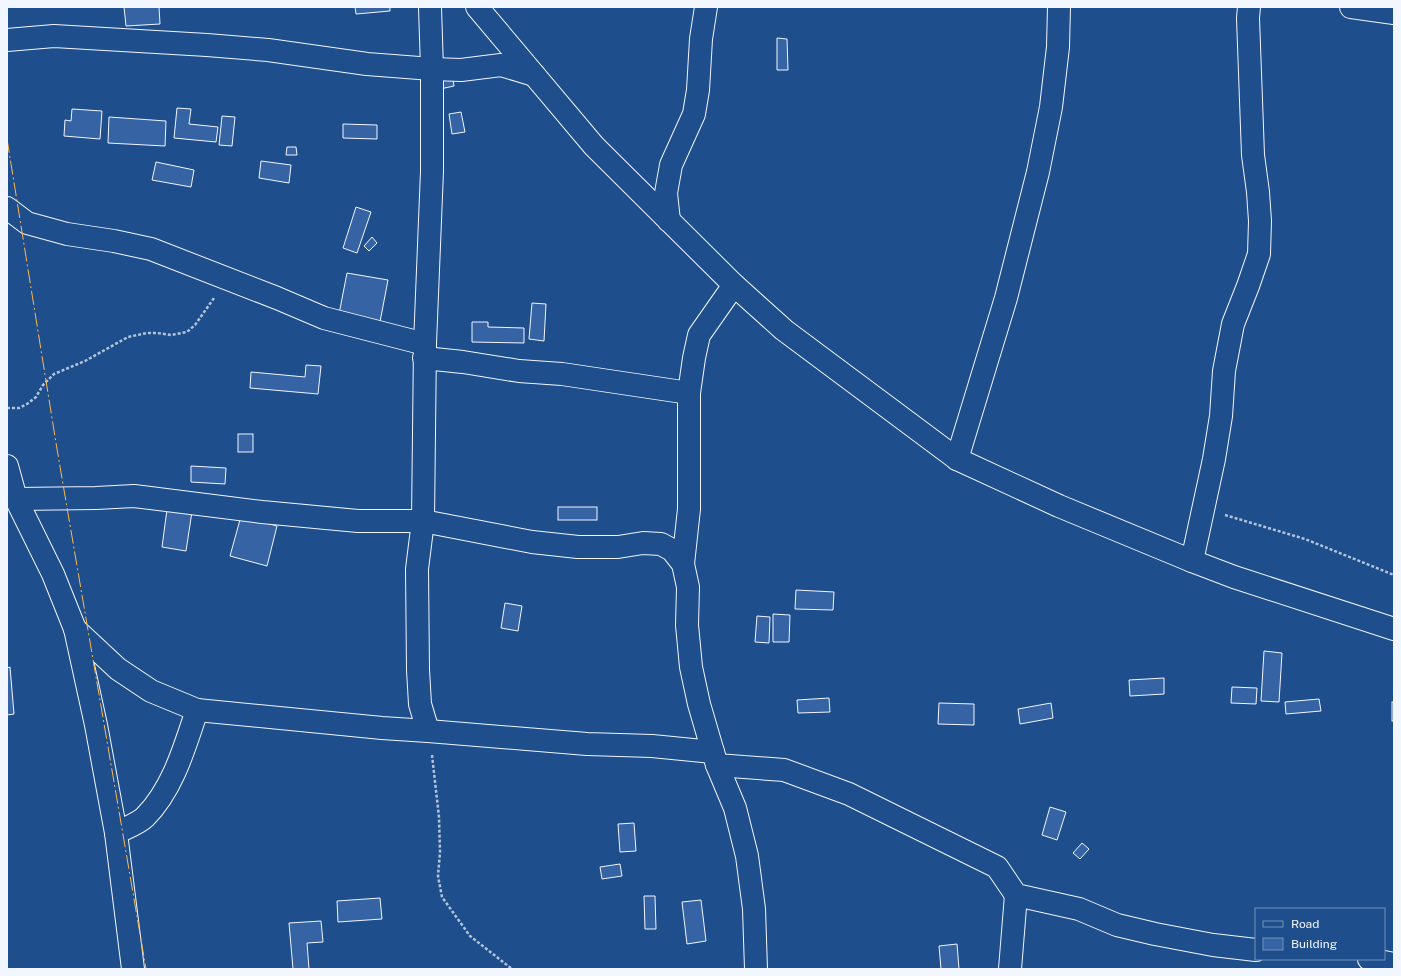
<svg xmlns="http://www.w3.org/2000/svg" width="1401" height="976" font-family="'Public Sans',sans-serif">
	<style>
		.building { fill: #3563a3; stroke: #f2f6ff }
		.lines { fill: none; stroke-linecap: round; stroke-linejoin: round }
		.street-casing { stroke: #f2f6ff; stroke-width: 24 }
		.path { stroke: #b3c4dc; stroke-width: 2.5; stroke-dasharray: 3 2; stroke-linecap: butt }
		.street { stroke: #1f4e8c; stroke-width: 22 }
		.power { stroke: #ffb74d; stroke-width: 1; stroke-dasharray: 14 3 2 3; stroke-linecap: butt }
	</style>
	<rect width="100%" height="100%" fill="#1f4e8c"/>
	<!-- building -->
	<g class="building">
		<path d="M124,7H159L160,24L126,26Z"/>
		<path d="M355,7H390V11L356,14Z"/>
		<path d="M777,38L787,39L788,70H777Z"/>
		<path d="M452,74L454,86L440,89L437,77Z"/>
		<path d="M177,108L191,109L189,124L218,127L216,142L174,138Z"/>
		<path d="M72,109L102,111L100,139L64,136L65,120L71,121Z"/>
		<path d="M461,112L465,132L452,134L449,114Z"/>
		<path d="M222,116L235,117L232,146L219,145Z"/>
		<path d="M109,117L166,121L165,146L108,143Z"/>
		<path d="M343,124L377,125V139L343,138Z"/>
		<path d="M287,147H296L297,155H286Z"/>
		<path d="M261,161L291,165L289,183L259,178Z"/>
		<path d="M156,162L194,170L191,187L152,180Z"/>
		<path d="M356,207L371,212L357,253L343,248Z"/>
		<path d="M372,237L377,243L369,251L364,246Z"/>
		<path d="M347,273L388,280L380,322L339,314Z"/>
		<path d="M532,303L546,304L544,341L529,339Z"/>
		<path d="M472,322H488V327L524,328V343L472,342Z"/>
		<path d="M306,365L321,366L318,394L250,388L251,372L305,377Z"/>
		<rect x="238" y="434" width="15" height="18"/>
		<path d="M191,466L226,468L225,484L191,482Z"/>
		<path d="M168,502L193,505L186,551L162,547Z"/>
		<rect x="558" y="507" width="39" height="13"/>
		<path d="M241,516L277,526L267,566L230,556Z"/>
		<path d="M796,590L834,592L833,610L795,609Z"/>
		<path d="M505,603L522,606L518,631L501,628Z"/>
		<path d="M773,614L790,615L789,642H773Z"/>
		<path d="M757,616L770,617L769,643L755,642Z"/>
		<path d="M1264,651L1282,653L1279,702L1261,701Z"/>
		<path d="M10,667L14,714L7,715V668Z"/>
		<path d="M1164,678V694L1130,696L1129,680Z"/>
		<path d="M1232,687L1257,688L1256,704L1231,703Z"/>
		<path d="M829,698L830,712L798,713L797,700Z"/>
		<path d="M1319,699L1321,711L1286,714L1285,702Z"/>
		<rect x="1392" y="702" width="2" height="19"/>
		<path d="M939,703L974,704V725L938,724Z"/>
		<path d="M1051,703L1053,718L1020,724L1018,709Z"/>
		<path d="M1050,807L1066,812L1057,840L1042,835Z"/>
		<path d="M634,823L636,851L620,852L618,824Z"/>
		<path d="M1082,843L1089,849L1080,859L1073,853Z"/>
		<path d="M620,864L622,876L602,879L600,867Z"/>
		<path d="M644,896H655L656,929H645Z"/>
		<path d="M380,898L382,919L338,922L337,901Z"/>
		<path d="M701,900L706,941L687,944L682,902Z"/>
		<path d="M321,921L323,942L307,943L309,969H293L289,923Z"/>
		<path d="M957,944L959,969H941L939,946Z"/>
	</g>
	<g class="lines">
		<defs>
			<g id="street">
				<path d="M477,7L594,146L734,285L784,330L957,459L1059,506L1192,561L1234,577L1394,629"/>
				<path d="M1351,7L1394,13"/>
				<path d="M7,40L54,36L207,45L268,50L367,64L432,69L461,70L501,65L534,75"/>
				<path d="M7,208L27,223L67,234L114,241L151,249L277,298L324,318L425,344"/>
				<path d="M669,221L666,193L671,165L694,114L698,90L701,39L706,7"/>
				<path d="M424,358L463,362L519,371L562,374L689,393"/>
				<path d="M957,459L1006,298L1038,172L1051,107L1058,47L1059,7"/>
				<path d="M7,466L16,499L53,574L75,629L96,725L116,833L133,969"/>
				<path d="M16,499L96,498L134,496L262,512L358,521H423L532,542L578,547H618L643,543L661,544L672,550L683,564L688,587L687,625L691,667L699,704L713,752"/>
				<path d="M1192,561L1214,459L1221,416L1224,371L1233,324L1248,286L1259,254L1260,221L1258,192L1253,155L1248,18L1249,7"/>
				<path d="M683,564L689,509V393L694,358L699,335L734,285"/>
				<path d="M75,629L118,669L151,691L197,710L382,728L428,731L587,744L652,746L713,752L717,765L784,770L849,794L997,867L1016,895L1079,909L1117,925L1155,934L1213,945L1256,950"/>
				<path d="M428,731L420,704L418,670L417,569L423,521L425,344L432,171V69L430,7"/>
				<path d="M717,765L735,808L747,856L754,909L756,969"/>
				<path d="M116,833C125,828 138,824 145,817C173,789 185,746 197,710"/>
				<path d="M1369,959L1394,964"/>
				<path d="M1010,969L1016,895"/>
			</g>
		</defs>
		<!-- street casing -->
		<use href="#street" class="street-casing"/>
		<!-- path -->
		<g class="path">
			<path d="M7,408H19L27,404L36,397L43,385L54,374L85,361L128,337L147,333H157L171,335L187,332L195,325L214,298"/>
			<path d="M1225,515L1305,539L1394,575"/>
			<path d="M432,755L439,817L440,852L438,876L442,897L470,936L512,969"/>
		</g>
		<!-- street -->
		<use href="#street" class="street"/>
		<!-- power -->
		<path class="power" d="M7,139L57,449L146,969"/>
	</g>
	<!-- border -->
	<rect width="1401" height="976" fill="none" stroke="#f2f6ff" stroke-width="16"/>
	<!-- legend -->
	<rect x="1255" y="908" width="130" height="52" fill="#1f4e8c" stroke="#7391ba"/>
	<rect x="1263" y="921" width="20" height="6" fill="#1f4e8c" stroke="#7391ba"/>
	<text x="1291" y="928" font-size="12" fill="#f2f6ff">Road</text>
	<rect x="1263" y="938" width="20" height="12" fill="#3563a3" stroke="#7391ba"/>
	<text x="1291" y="948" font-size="12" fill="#f2f6ff">Building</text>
</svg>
